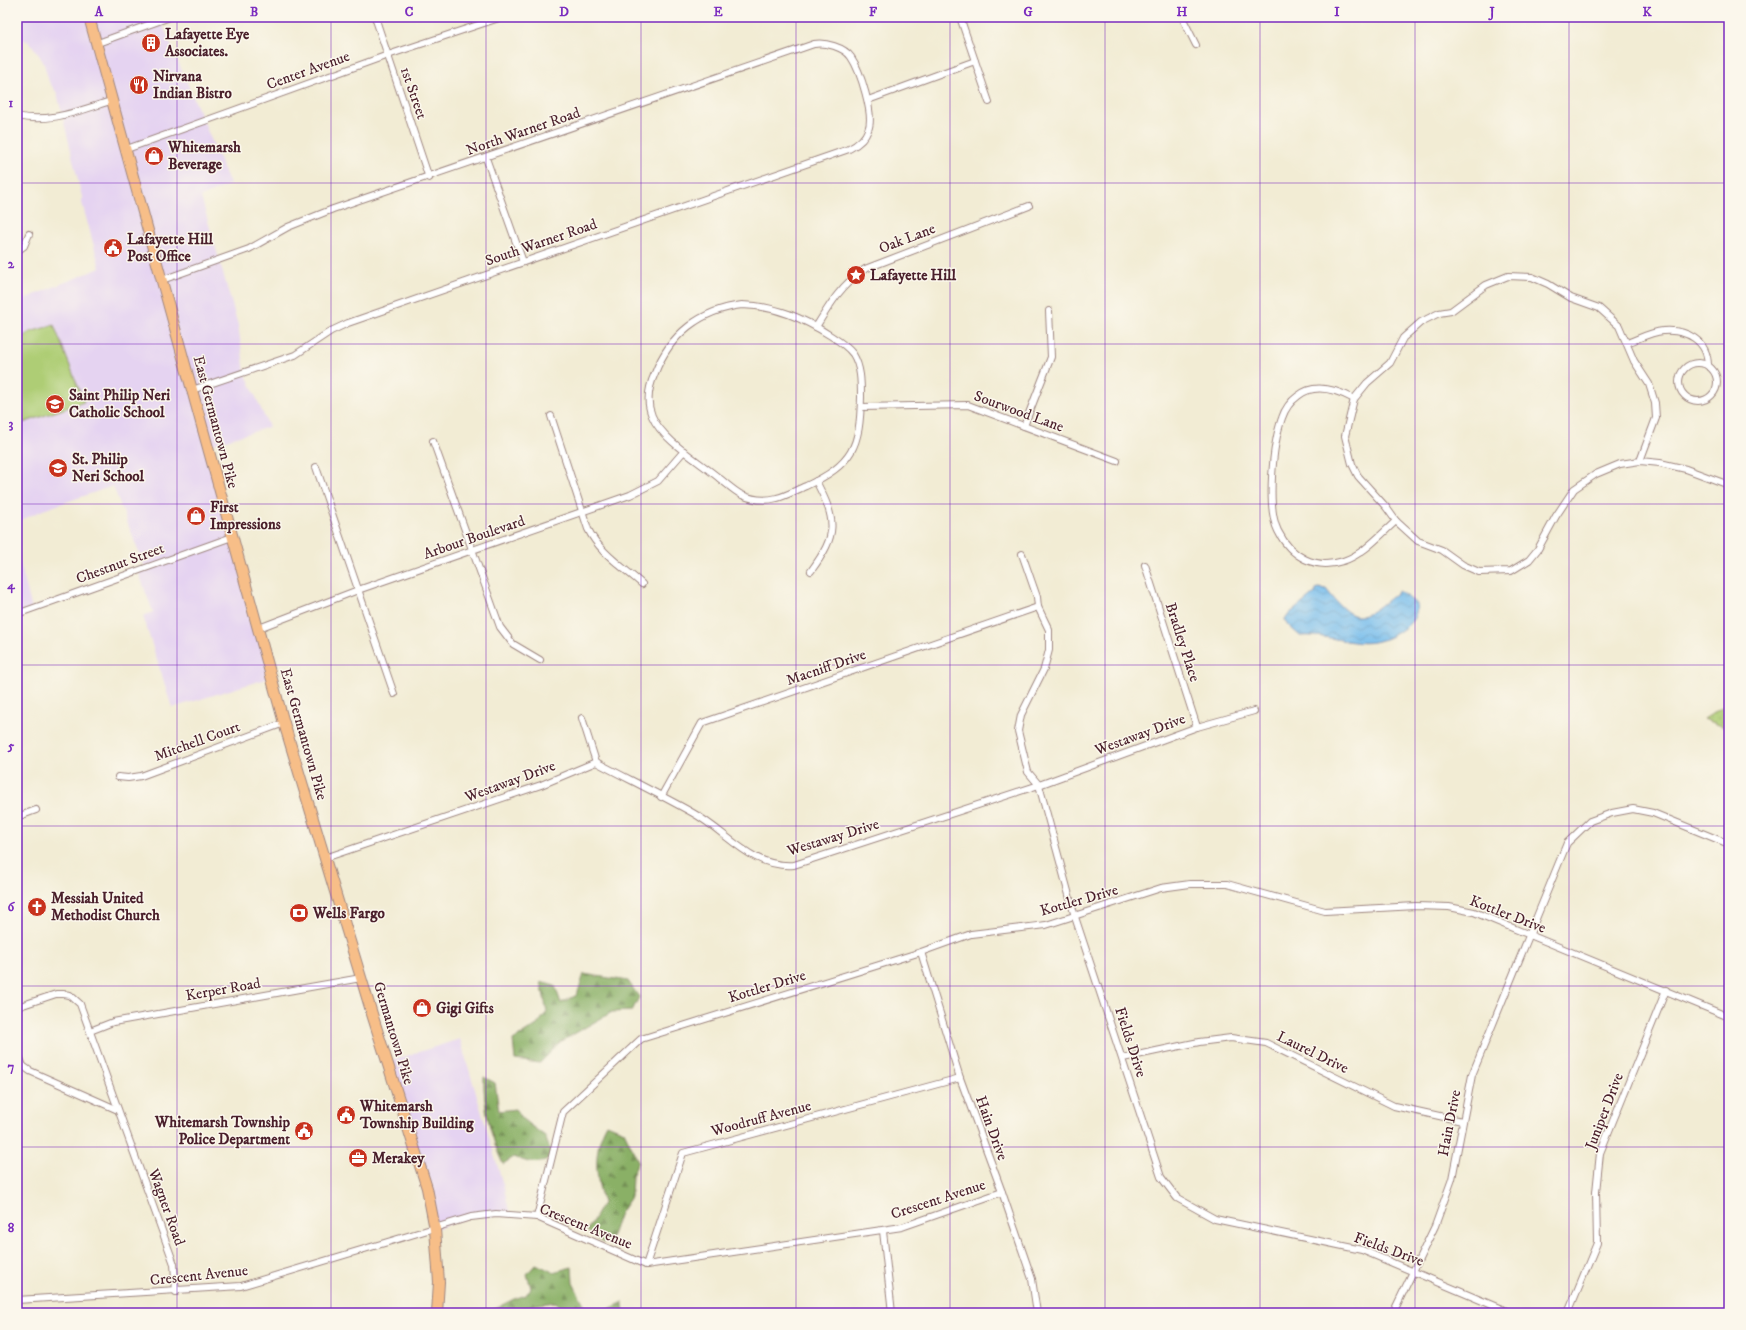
<svg xmlns="http://www.w3.org/2000/svg" width="1746" height="1330" font-family="'IM FELL DW Pica',serif">
	<style>
		.built { fill: #e5d3f1 }
		.green { fill: url(#green-dots); stroke: #7c7650 }
		.forest { fill: url(#forest-firs); stroke: #6a6848 }
		.pitch { fill: #aecd74; stroke: #7c7650 }
		.water { fill: url(#water-waves); stroke: #5f6e8c }
		.lines { fill: none; stroke-linecap: round; stroke-linejoin: round }
		.minor-casing { stroke: #9e8680; stroke-width: 8 }
		.primary-casing { stroke: #9e8680; stroke-width: 12 }
		.minor { stroke: #fff; stroke-width: 6 }
		.primary { stroke: #f7be88; stroke-width: 10 }
		.grid { fill: none; stroke: #7b2cbf; stroke-width: 1; stroke-opacity: 0.55 }
		.labels { text-anchor: middle; stroke-width: 3; stroke-linejoin: round; paint-order: stroke }
		.poi-label { font-size: 15px; font-weight: bold; fill: #4a1f2b; stroke: #fbf7ec; text-anchor: start }
		.street-label { font-size: 15px; fill: #4a1f2b; stroke: #fbf7ec }
		.neatline { fill: none; stroke: #7b2cbf; stroke-width: 1.5 }
		.grid-label { font-size: 13px; text-anchor: middle; font-weight: bold; fill: #7b2cbf }
	</style>
	<defs>
		<pattern id="green-dots" width="8" height="8" patternUnits="userSpaceOnUse"><rect width="8" height="8" fill="#aecd74"/><path d="M2 2h.1M6 6h.1" fill="none" stroke="#97b065" stroke-width="1.8" stroke-linecap="round"/></pattern>
		<pattern id="forest-firs" width="22" height="20" patternUnits="userSpaceOnUse"><rect width="22" height="20" fill="#8ab066"/><path d="M5 1l3.5 6h-7zM16 11l3.5 6h-7z" fill="#738f54"/></pattern>
		<pattern id="water-waves" width="16" height="10" patternUnits="userSpaceOnUse"><rect width="16" height="10" fill="#74bcec"/><path d="M0 5q4-4 8 0t8 0" fill="none" stroke="#6198bf"/></pattern>
	</defs>
	<rect width="100%" height="100%" fill="#fbf7ec"/>
	<filter id="ink" filterUnits="userSpaceOnUse"><feTurbulence type="fractalNoise" baseFrequency=".025" numOctaves="2"/><feDisplacementMap in="SourceGraphic" scale="8" xChannelSelector="R" yChannelSelector="G"/><feConvolveMatrix kernelMatrix="1 2 1 2 8 2 1 2 1" color-interpolation-filters="sRGB"/></filter>
	<filter id="wash" filterUnits="userSpaceOnUse"><feTurbulence type="fractalNoise" baseFrequency=".012" numOctaves="4" result="noise"/><feDisplacementMap in="SourceGraphic" scale="16" xChannelSelector="R" yChannelSelector="G"/><feGaussianBlur stdDeviation="0.9" result="paint"/><feColorMatrix in="noise" values="0 0 0 0 0 0 0 0 0 0 0 0 0 0 0 0 0 1.4 0 .05"/><feComposite in="paint" operator="in"/></filter>
	<g filter="url(#wash)">
		<rect width="100%" height="100%" fill="#f2ecd4"/>
		<!-- built -->
		<g class="built">
			<path d="M17,17H170L161,21L230,184L201,197L238,325L245,372L269,427L207,446L272,677L172,708L143,616L153,612L138,571L145,568L113,486L43,510L17,522V302L100,268L82,203V197L57,93L49,82L44,64L39,55L29,42L17,37Z"/>
			<path d="M17,551L32,609L17,614Z"/>
			<path d="M460,1039L504,1188L510,1215L471,1217L435,1229L387,1062Z"/>
		</g>
		<!-- green -->
		<path class="green" d="M1729,703V729L1704,719Z"/>
		<!-- forest -->
		<g class="forest">
			<path d="M584,974L628,981L639,997L632,1011L612,1012L560,1042L540,1063L515,1060L513,1040L537,1025L547,1012L541,982L555,986L561,1003L577,995Z"/>
			<path d="M484,1077L495,1083L499,1111L515,1109L526,1122L545,1136L552,1156C537,1166 530,1163 514,1157L503,1164C491,1139 483,1105 484,1077Z"/>
			<path d="M607,1124L624,1131L638,1161L632,1176L631,1197L620,1213L611,1238L603,1243L587,1231L603,1203C596,1176 592,1150 607,1124Z"/>
			<path d="M536,1264L553,1272L572,1267L573,1283L587,1310L605,1311L623,1302L624,1313H563L556,1302L532,1305L511,1313H486L514,1299L526,1295L531,1288L527,1274Z"/>
		</g>
		<!-- pitch -->
		<path class="pitch" d="M54,325L84,402L17,425V340L30,332Z"/>
		<!-- water -->
		<path class="water" d="M1317,588L1326,589C1358,630 1363,619 1399,591L1417,604C1417,616 1413,622 1403,629C1366,657 1339,633 1300,636L1288,625L1285,620L1289,614L1315,593Z"/>
	</g>
	<g filter="url(#ink)">
		<g class="lines">
			<defs>
				<g id="minor">
					<path d="M375,17L429,178"/>
					<path d="M960,17L989,102"/>
					<path d="M1182,17L1196,45"/>
					<path d="M95,44L170,17"/>
					<path d="M868,100L975,61"/>
					<path d="M17,116C48,124 81,110 111,101"/>
					<path d="M124,150L388,55L502,17"/>
					<path d="M486,158L523,262"/>
					<path d="M17,251L24,246L29,234"/>
					<path d="M162,280L249,249L288,227L333,209L814,44C825,42 844,47 851,57C860,70 875,116 868,130C865,139 857,145 849,149L348,323L331,331L295,355L192,390"/>
					<path d="M742,305C776,306 803,318 831,336C839,341 847,346 853,354C861,367 861,382 861,397C860,447 853,464 806,486C796,490 786,496 777,498C766,501 753,500 742,495C734,491 727,484 719,478C700,462 662,440 652,416C646,402 649,386 655,373C670,334 701,310 742,305Z"/>
					<path d="M816,327C830,304 842,284 865,269L1029,206"/>
					<path d="M1627,343C1638,339 1651,332 1663,331C1686,329 1708,340 1708,366"/>
					<circle cx="1698" cy="382" r="19"/>
					<path d="M1354,399C1337,390 1315,382 1298,396C1291,401 1285,409 1282,418C1273,443 1266,507 1278,531C1291,557 1315,570 1343,561C1364,554 1380,535 1396,521"/>
					<path d="M861,407L968,405L1117,461"/>
					<path d="M551,416L588,529C599,552 623,567 642,584"/>
					<path d="M1024,426L1051,357L1049,311"/>
					<path d="M433,441L500,627L513,644L540,660"/>
					<path d="M1640,461L1656,418L1655,403L1649,384L1634,361L1619,326L1599,308L1571,298L1548,284L1532,277L1508,276L1486,285L1451,311L1439,313L1421,322L1403,338L1390,363L1367,383L1354,399L1345,436L1352,464L1358,476L1386,507L1396,521L1418,541L1442,550L1463,565L1479,572L1511,571L1529,560L1538,549L1556,516L1574,489L1596,474L1620,464L1640,461L1660,463L1686,469L1729,485"/>
					<path d="M316,467L394,694"/>
					<path d="M1022,554L1037,597L1038,607L1049,630V650L1044,669L1021,715L1018,731L1028,772L1039,785L1075,917L1161,1177L1177,1198L1215,1219L1362,1250L1511,1313"/>
					<path d="M1145,565L1197,727"/>
					<path d="M811,571C838,534 837,521 816,481"/>
					<path d="M17,614L232,537"/>
					<path d="M259,628L358,590L630,495L658,481L684,451"/>
					<path d="M582,718L596,762"/>
					<path d="M118,777L128,778L141,776L284,723"/>
					<path d="M661,797L702,723L1038,607"/>
					<path d="M17,817L36,810"/>
					<path d="M325,858L541,785L596,762C628,779 661,795 693,813C729,833 750,868 794,865L1039,785L1197,727L1254,711"/>
					<path d="M921,952L960,1078L1002,1192L1032,1279L1037,1313"/>
					<path d="M17,1009L20,1006L56,994H63L70,995L80,1004L174,1264L176,1292"/>
					<path d="M90,1031L113,1022L361,978"/>
					<path d="M17,1051L23,1066L30,1071L118,1110"/>
					<path d="M1123,1058L1199,1042L1231,1038L1266,1043L1394,1106L1462,1121"/>
					<path d="M537,1217L563,1112L641,1039L921,952L971,934L1046,925L1161,888L1190,884H1227L1325,911L1416,906L1449,907L1474,912L1729,1017"/>
					<path d="M883,1231L892,1313"/>
					<path d="M646,1265L683,1153L960,1078"/>
					<path d="M17,1300L241,1286L471,1217L496,1214L537,1217L646,1265L902,1227L1002,1192"/>
					<path d="M1393,1313L1435,1226L1452,1179L1472,1075L1567,843L1590,821L1612,813L1633,809L1653,813L1729,844"/>
					<path d="M1568,1313L1597,1243L1596,1192L1600,1153L1666,990"/>
				</g>
				<path id="primary" d="M89,17L284,723L372,1014L427,1188L435,1229L439,1282L437,1313"/>
			</defs>
			<!-- minor casing -->
			<use href="#minor" class="minor-casing"/>
			<!-- primary casing -->
			<use href="#primary" class="primary-casing"/>
			<!-- minor -->
			<use href="#minor" class="minor"/>
			<!-- primary -->
			<use href="#primary" class="primary"/>
		</g>
	</g>
	<!-- grid -->
	<path class="grid" d="M177,17V1313M331,17V1313M486,17V1313M641,17V1313M796,17V1313M950,17V1313M1105,17V1313M1260,17V1313M1415,17V1313M1569,17V1313M17,183H1729M17,344H1729M17,504H1729M17,665H1729M17,826H1729M17,986H1729M17,1147H1729"/>
	<!-- icons -->
	<defs>
		<symbol id="building-disc" viewBox="-11 -11 22 22"><circle r="9.5" fill="#c8321e" stroke="#fbf7ec"/><path d="M-4-6H4V6H1V3H-1V6H-4ZM-2.5-4.3h1.7v1.8h-1.7ZM.8-4.3h1.7v1.8H.8ZM-2.5-1h1.7V.8h-1.7ZM.8-1h1.7V.8H.8Z" fill="#fff"/></symbol>
		<symbol id="restaurant-disc" viewBox="-11 -11 22 22"><circle r="9.5" fill="#c8321e" stroke="#fbf7ec"/><path d="M-5-6h1v4h1v-4h1v4h1v-4h1v5L-1.5 .5V6h-2V.5L-5-1ZM5-6V6H3V1.5H1.5Q1.5-4 5-6Z" fill="#fff"/></symbol>
		<symbol id="shop-disc" viewBox="-11 -11 22 22"><circle r="9.5" fill="#c8321e" stroke="#fbf7ec"/><path d="M-5-2.5h2.3a2.7 3.5 0 0 1 5.4 0H5L5.5 6h-11ZM-1.5-2.5h3a1.5 2.3 0 0 0-3 0Z" fill="#fff"/></symbol>
		<symbol id="civic-disc" viewBox="-11 -11 22 22"><circle r="9.5" fill="#c8321e" stroke="#fbf7ec"/><path d="M-.6-6.5H3V-4.5H.6V-3L4-1V1h2V6H-6V1h2V-1L-.6-3ZM-1.2 2.5V6h2.4V2.5Z" fill="#fff"/></symbol>
		<symbol id="sight-disc" viewBox="-11 -11 22 22"><circle r="9.5" fill="#c8321e" stroke="#fbf7ec"/><path d="M0-6L1.8-2.2L6-1.7L2.9 1.2L3.7 5.4L0 3.3L-3.7 5.4L-2.9 1.2L-6-1.7L-1.8-2.2Z" fill="#fff"/></symbol>
		<symbol id="school-disc" viewBox="-11 -11 22 22"><circle r="9.5" fill="#c8321e" stroke="#fbf7ec"/><path d="M0-5L7-2L0 1L-7-2ZM-4 1L0 2.5L4 1V4Q0 6-4 4Z" fill="#fff"/></symbol>
		<symbol id="church-disc" viewBox="-11 -11 22 22"><circle r="9.5" fill="#c8321e" stroke="#fbf7ec"/><path d="M-1.2-6h2.4v3.5h3.3v2.4h-3.3V6h-2.4V-.1h-3.3v-2.4h3.3Z" fill="#fff"/></symbol>
		<symbol id="bank-disc" viewBox="-11 -11 22 22"><circle r="9.5" fill="#c8321e" stroke="#fbf7ec"/><path d="M-6-4H6V4H-6ZM0-2.3a2.3 2.3 0 1 0 0 4.6a2.3 2.3 0 1 0 0-4.6Z" fill="#fff"/></symbol>
		<symbol id="office-disc" viewBox="-11 -11 22 22"><circle r="9.5" fill="#c8321e" stroke="#fbf7ec"/><path d="M-6-3h4V-5.5h4V-3h4V5H-6ZM-1-4.5V-3h2v-1.5ZM-6 0V1H6V0Z" fill="#fff"/></symbol>
	</defs>
	<g fill-rule="evenodd">
		<use href="#building-disc" x="140" y="32" width="22" height="22"/>
		<use href="#restaurant-disc" x="128" y="74" width="22" height="22"/>
		<use href="#shop-disc" x="143" y="145" width="22" height="22"/>
		<use href="#civic-disc" x="102" y="237" width="22" height="22"/>
		<use href="#sight-disc" x="845" y="264" width="22" height="22"/>
		<use href="#school-disc" x="44" y="393" width="22" height="22"/>
		<use href="#school-disc" x="47" y="457" width="22" height="22"/>
		<use href="#shop-disc" x="185" y="505" width="22" height="22"/>
		<use href="#church-disc" x="26" y="896" width="22" height="22"/>
		<use href="#bank-disc" x="288" y="902" width="22" height="22"/>
		<use href="#shop-disc" x="411" y="997" width="22" height="22"/>
		<use href="#civic-disc" x="335" y="1104" width="22" height="22"/>
		<use href="#civic-disc" x="293" y="1120" width="22" height="22"/>
		<use href="#office-disc" x="347" y="1147" width="22" height="22"/>
	</g>
	<g class="labels">
		<!-- poi labels -->
		<g class="poi-label">
			<text x="165" y="39">Lafayette Eye<tspan x="165" dy="17">Associates.</tspan></text>
			<text x="153" y="81">Nirvana<tspan x="153" dy="17">Indian Bistro</tspan></text>
			<text x="168" y="152">Whitemarsh<tspan x="168" dy="17">Beverage</tspan></text>
			<text x="127" y="244">Lafayette Hill<tspan x="127" dy="17">Post Office</tspan></text>
			<text x="870" y="280">Lafayette Hill</text>
			<text x="69" y="400">Saint Philip Neri<tspan x="69" dy="17">Catholic School</tspan></text>
			<text x="72" y="464">St. Philip<tspan x="72" dy="17">Neri School</tspan></text>
			<text x="210" y="512">First<tspan x="210" dy="17">Impressions</tspan></text>
			<text x="51" y="903">Messiah United<tspan x="51" dy="17">Methodist Church</tspan></text>
			<text x="313" y="918">Wells Fargo</text>
			<text x="436" y="1013">Gigi Gifts</text>
			<text x="360" y="1111">Whitemarsh<tspan x="360" dy="17">Township Building</tspan></text>
			<text x="290" y="1127" text-anchor="end">Whitemarsh Township<tspan x="290" dy="17">Police Department</tspan></text>
			<text x="372" y="1163">Merakey</text>
		</g>
		<!-- street labels -->
		<g class="street-label">
			<text transform="translate(308 70) rotate(-20)" y="5">Center Avenue</text>
			<text transform="translate(414 93) rotate(71)" y="5">1st Street</text>
			<text transform="translate(523 131) rotate(-19)" y="5">North Warner Road</text>
			<text transform="translate(907 238) rotate(-21)" y="5">Oak Lane</text>
			<text transform="translate(541 242) rotate(-19)" y="5">South Warner Road</text>
			<text transform="translate(1019 411) rotate(20)" y="5">Sourwood Lane</text>
			<text transform="translate(216 422) rotate(75)" y="5">East Germantown Pike</text>
			<text transform="translate(474 537) rotate(-19)" y="5">Arbour Boulevard</text>
			<text transform="translate(120 563) rotate(-20)" y="5">Chestnut Street</text>
			<text transform="translate(1183 642) rotate(72)" y="5">Bradley Place</text>
			<text transform="translate(826 667) rotate(-19)" y="5">Macniff Drive</text>
			<text transform="translate(304 734) rotate(74)" y="5">East Germantown Pike</text>
			<text transform="translate(1140 734) rotate(-20)" y="5">Westaway Drive</text>
			<text transform="translate(197 741) rotate(-20)" y="5">Mitchell Court</text>
			<text transform="translate(510 781) rotate(-20)" y="5">Westaway Drive</text>
			<text transform="translate(833 837) rotate(-17)" y="5">Westaway Drive</text>
			<text transform="translate(1079 900) rotate(-16)" y="5">Kottler Drive</text>
			<text transform="translate(1508 914) rotate(21)" y="5">Kottler Drive</text>
			<text transform="translate(767 986) rotate(-17)" y="5">Kottler Drive</text>
			<text transform="translate(223 989) rotate(-10)" y="5">Kerper Road</text>
			<text transform="translate(394 1033) rotate(73)" y="5">Germantown Pike</text>
			<text transform="translate(1131 1042) rotate(72)" y="5">Fields Drive</text>
			<text transform="translate(1313 1052) rotate(26)" y="5">Laurel Drive</text>
			<text transform="translate(1604 1111) rotate(-69)" y="5">Juniper Drive</text>
			<text transform="translate(761 1118) rotate(-15)" y="5">Woodruff Avenue</text>
			<text transform="translate(1449 1123) rotate(-79)" y="5">Hain Drive</text>
			<text transform="translate(992 1128) rotate(70)" y="5">Hain Drive</text>
			<text transform="translate(938 1199) rotate(-18)" y="5">Crescent Avenue</text>
			<text transform="translate(167 1207) rotate(70)" y="5">Wagner Road</text>
			<text transform="translate(586 1226) rotate(22)" y="5">Crescent Avenue</text>
			<text transform="translate(1389 1249) rotate(20)" y="5">Fields Drive</text>
			<text transform="translate(199 1275) rotate(-6)" y="5">Crescent Avenue</text>
		</g>
	</g>
	<!-- margin -->
	<rect width="1746" height="1330" fill="none" stroke="#fbf7ec" stroke-width="44"/>
	<rect x="22" y="22" width="1702" height="1286" class="neatline"/>
	<g class="grid-label">
		<text x="99" y="16">A</text>
		<text x="254" y="16">B</text>
		<text x="409" y="16">C</text>
		<text x="564" y="16">D</text>
		<text x="718" y="16">E</text>
		<text x="873" y="16">F</text>
		<text x="1028" y="16">G</text>
		<text x="1182" y="16">H</text>
		<text x="1337" y="16">I</text>
		<text x="1492" y="16">J</text>
		<text x="1647" y="16">K</text>
		<text x="11" y="107">1</text>
		<text x="11" y="268">2</text>
		<text x="11" y="428">3</text>
		<text x="11" y="589">4</text>
		<text x="11" y="750">5</text>
		<text x="11" y="911">6</text>
		<text x="11" y="1071">7</text>
		<text x="11" y="1232">8</text>
	</g>
</svg>
